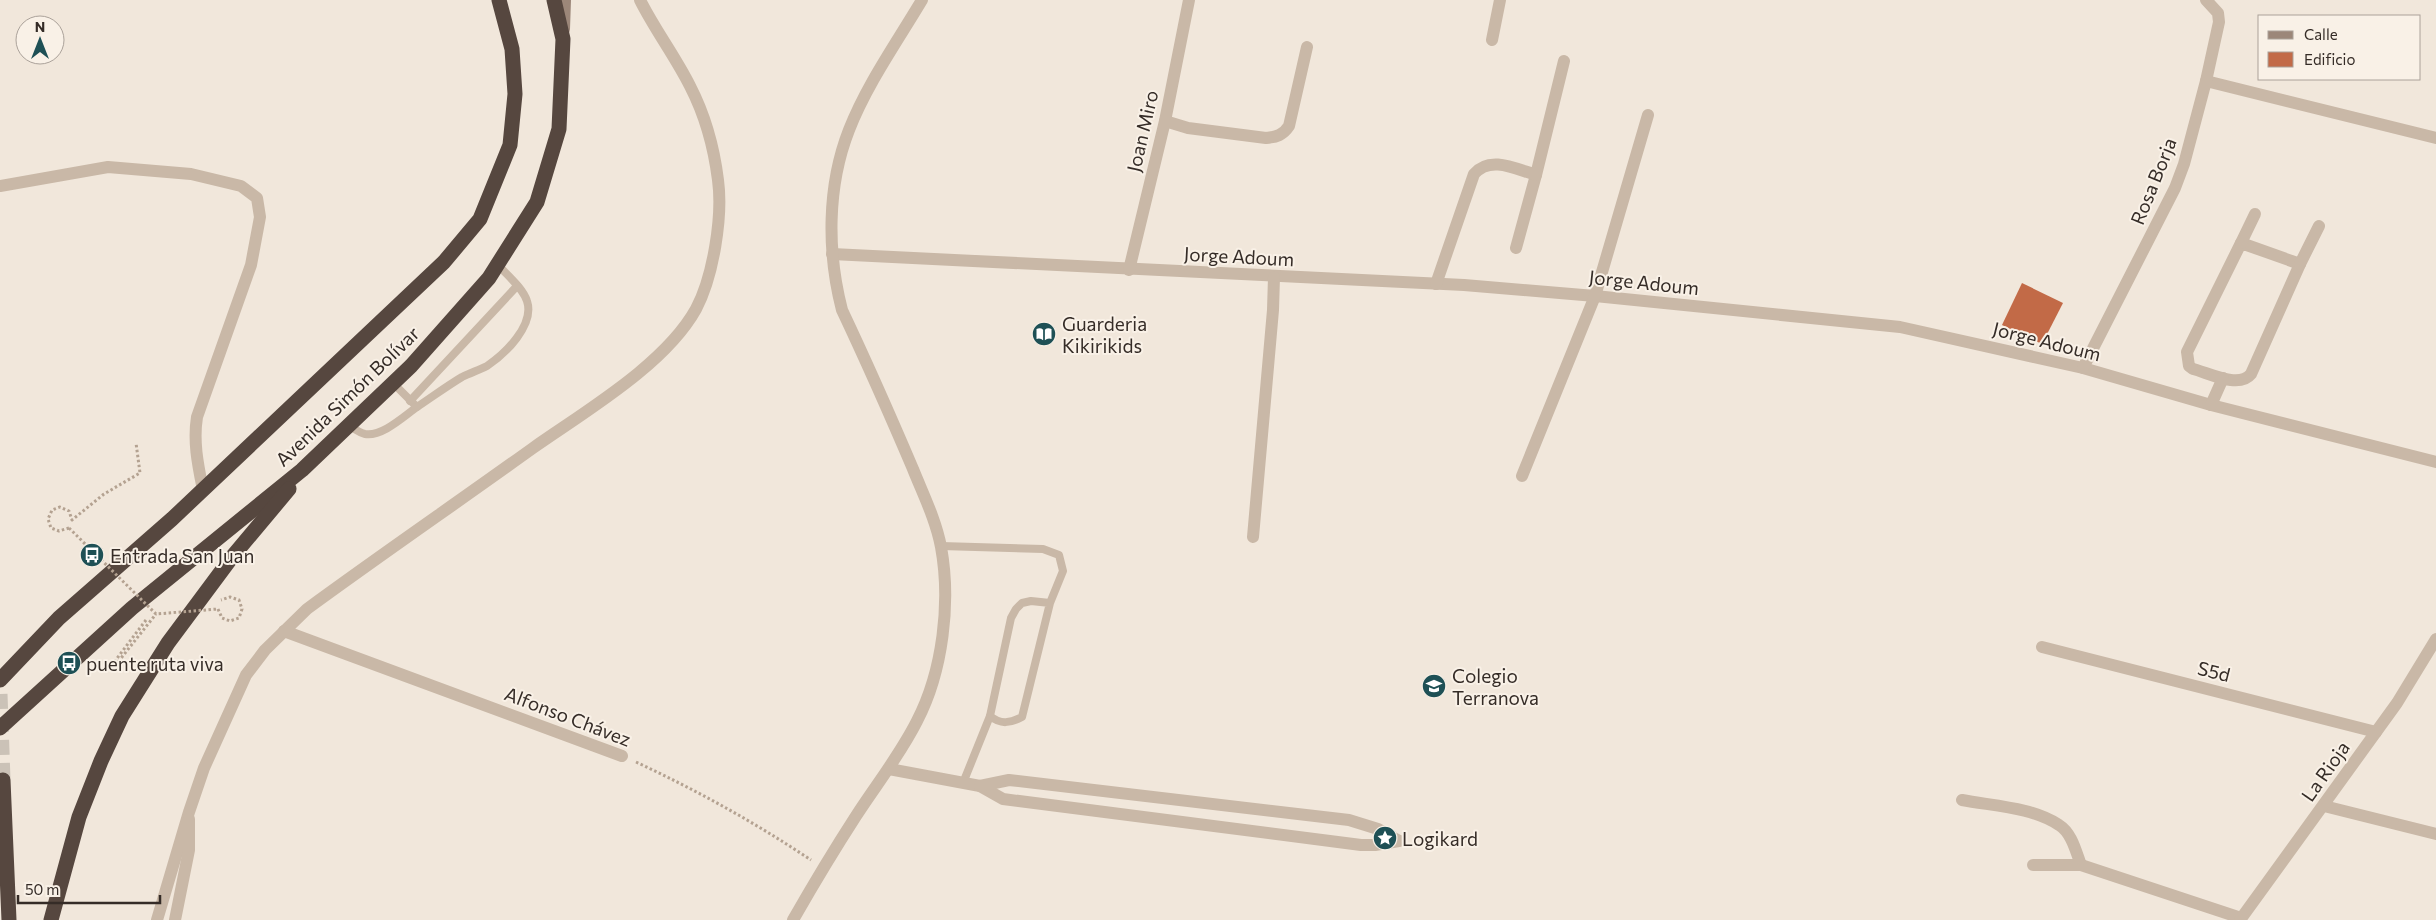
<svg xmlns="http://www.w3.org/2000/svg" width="2436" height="920" font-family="Commissioner,sans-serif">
<rect width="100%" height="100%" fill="#f1e7db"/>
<path fill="#c26a47" d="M2022,283l41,20 -21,41 -40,-19z"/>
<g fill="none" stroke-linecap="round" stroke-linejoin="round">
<path stroke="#cbc2b7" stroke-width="15" stroke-dasharray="15 8" stroke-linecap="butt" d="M0,694l3,86"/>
<g stroke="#b4a291" stroke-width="3" stroke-dasharray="2.5 2.5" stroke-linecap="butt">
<path d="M69,528l-10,3 -8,-3 -3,-9 4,-9 8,-3 9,4 3,9 32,-26 36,-21 -4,-30"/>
<path d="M218,609l4,9 8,3 9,-3 3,-9 -3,-9 -9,-3 -9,3"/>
<path d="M146,620l-31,41 3,1 38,-48"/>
<path d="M636,762c62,29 118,60 175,98"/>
</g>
<g stroke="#c9b8a7" stroke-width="8">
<path d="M393,383l24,24c15,-10 30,-21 45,-30 8,-4 17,-7 25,-11 18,-12 48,-41 40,-65 -4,-13 -20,-26 -29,-36"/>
<path d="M410,401l107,-115"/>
<path d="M348,425c5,3 12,8 17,9 17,3 39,-18 52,-27"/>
<path d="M941,546l102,3 16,6 4,16 -13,32 -28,114c-12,6 -21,8 -32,-1l21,-98 5,-9 6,-6 9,-2 19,2"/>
<path d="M963,783l27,-67"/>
</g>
<g stroke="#c9b8a7" stroke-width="12">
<path d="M1492,40l8,-40"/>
<path d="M2206,81l230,57"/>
<path d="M1165,121l23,7 78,10c11,-1 17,-3 23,-12l18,-79"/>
<path d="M0,186l108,-19 83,7 50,12 16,12 3,19 -9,48 -54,152c-4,25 1,48 6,73"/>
<path d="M2241,243l59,21 -49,110c-12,15 -42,-1 -58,-5l-4,-3 -2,-14z"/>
<path d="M2241,243l14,-29"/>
<path d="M1516,248l20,-73"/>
<path d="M832,254l632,31 131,11 305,31 183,41 128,37 225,57"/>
<path d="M2300,264l19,-38"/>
<path d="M1129,270l36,-149 24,-121"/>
<path d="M1436,284l38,-110c16,-19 42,-5 62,1l28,-114"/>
<path d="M2083,368l92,-180 9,-24 22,-83 13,-59 -1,-9 -12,-13"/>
<path d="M2211,405l12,-27"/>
<path d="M1522,476l73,-180 53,-181"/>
<path d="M1253,537l20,-227 1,-33"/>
<path d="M284,631l338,125"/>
<path d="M2042,647l334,85"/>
<path d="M889,769l91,17 23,13 358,46h14l24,-4"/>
<path d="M980,786l29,-6 340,40 29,9 21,12"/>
<path d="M1962,800c31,6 70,7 97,25 13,8 17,27 22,40"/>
<path d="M2324,806l112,28"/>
<path d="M2033,865h48l160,53"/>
<path d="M157,920l32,-108 15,-44 42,-93 19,-25 42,-41c75,-55 151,-107 226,-161 51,-36 132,-83 163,-139 17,-32 27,-92 22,-129 -4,-32 -13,-65 -28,-94 -15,-30 -35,-56 -50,-86"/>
<path d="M175,920l14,-70v-31"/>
<path d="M793,920c20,-35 41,-70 63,-104 20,-31 44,-61 61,-95 26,-50 34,-119 24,-174 -5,-27 -18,-53 -28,-78 -23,-54 -46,-106 -71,-159 -15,-58 -15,-124 7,-180 18,-46 48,-88 73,-130"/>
<path d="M2240,920l157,-217 39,-64"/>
</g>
<path stroke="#9c8779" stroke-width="12" d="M564,29l1,-29"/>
<g stroke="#56473f" stroke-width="15">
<path d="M0,680l59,-62 113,-99 272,-257 36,-43 30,-74 5,-51 -3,-45 -13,-49"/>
<path d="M0,728l132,-120 170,-138 109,-104 78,-88 48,-76 22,-73 4,-90 -9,-39"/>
<path d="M3,780l6,140"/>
<path d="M51,920l28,-103 22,-56 21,-45 46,-73 64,-86 57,-68"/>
</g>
<path stroke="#b4a291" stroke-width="3" stroke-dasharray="2.5 2.5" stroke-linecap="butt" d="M69,528l87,86 62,-5"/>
</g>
<defs>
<g id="library-disc" transform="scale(1.25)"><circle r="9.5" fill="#1e5055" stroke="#f9f1e7"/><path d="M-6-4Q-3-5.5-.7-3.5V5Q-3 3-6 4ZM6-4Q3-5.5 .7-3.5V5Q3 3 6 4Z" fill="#fff"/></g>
<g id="bus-disc" transform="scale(1.25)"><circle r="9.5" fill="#1e5055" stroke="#f9f1e7"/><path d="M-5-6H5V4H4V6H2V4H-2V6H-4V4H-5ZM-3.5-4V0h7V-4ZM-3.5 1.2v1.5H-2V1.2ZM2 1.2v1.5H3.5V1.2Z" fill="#fff"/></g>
<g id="school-disc" transform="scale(1.25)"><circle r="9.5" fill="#1e5055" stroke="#f9f1e7"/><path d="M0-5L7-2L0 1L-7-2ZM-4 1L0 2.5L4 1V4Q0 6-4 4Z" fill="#fff"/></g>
<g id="sight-disc" transform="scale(1.25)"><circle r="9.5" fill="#1e5055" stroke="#f9f1e7"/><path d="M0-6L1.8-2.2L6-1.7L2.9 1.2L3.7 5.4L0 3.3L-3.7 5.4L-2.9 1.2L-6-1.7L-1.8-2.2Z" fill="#fff"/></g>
</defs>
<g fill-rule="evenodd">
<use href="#library-disc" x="1044" y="334"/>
<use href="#bus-disc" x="92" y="555"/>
<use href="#bus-disc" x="69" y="663"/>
<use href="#school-disc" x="1434" y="686"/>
<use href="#sight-disc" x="1385" y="838"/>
</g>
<g text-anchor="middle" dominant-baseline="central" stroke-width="4" stroke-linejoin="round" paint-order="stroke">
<g font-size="19" fill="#352c27" stroke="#f9f1e7">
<text transform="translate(1142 131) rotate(-77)">Joan Miro</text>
<text transform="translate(2153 181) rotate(-68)">Rosa Borja</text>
<text transform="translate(1239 256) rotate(3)">Jorge Adoum</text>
<text transform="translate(1644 282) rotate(6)">Jorge Adoum</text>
<text transform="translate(2047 341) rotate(14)">Jorge Adoum</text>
<text transform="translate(347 396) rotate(-44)">Avenida Simón Bolívar</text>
<text transform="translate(2214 671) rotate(14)">S5d</text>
<text transform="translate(568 716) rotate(21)">Alfonso Chávez</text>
<text transform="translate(2325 771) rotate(-55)">La Rioja</text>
</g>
<g font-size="19" fill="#352c27" stroke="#f9f1e7" text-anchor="start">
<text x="1062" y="323">Guarderia<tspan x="1062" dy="22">Kikirikids</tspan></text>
<text x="110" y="555">Entrada San Juan</text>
<text x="86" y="663">puente ruta viva</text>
<text x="1452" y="675">Colegio<tspan x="1452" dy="22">Terranova</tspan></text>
<text x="1402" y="838">Logikard</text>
</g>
</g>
<rect x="2258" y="15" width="162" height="65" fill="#f9f1e7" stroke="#aba29a"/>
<rect x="2268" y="31" width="25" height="8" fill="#9c8779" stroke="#aba29a"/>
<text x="2304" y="40" font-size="15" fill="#352c27">Calle</text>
<rect x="2268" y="52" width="25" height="15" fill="#c26a47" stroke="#aba29a"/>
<text x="2304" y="65" font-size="15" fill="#352c27">Edificio</text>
<g transform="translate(40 40)"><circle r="24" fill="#f9f1e7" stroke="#aba29a"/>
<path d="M0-4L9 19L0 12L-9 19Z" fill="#1e5055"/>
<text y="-8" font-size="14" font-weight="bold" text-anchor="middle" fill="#352c27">N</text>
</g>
<path d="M18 895v8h142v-8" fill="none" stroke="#352c27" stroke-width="2.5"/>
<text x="25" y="895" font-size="15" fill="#352c27" stroke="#f9f1e7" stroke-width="4" paint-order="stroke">50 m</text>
</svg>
